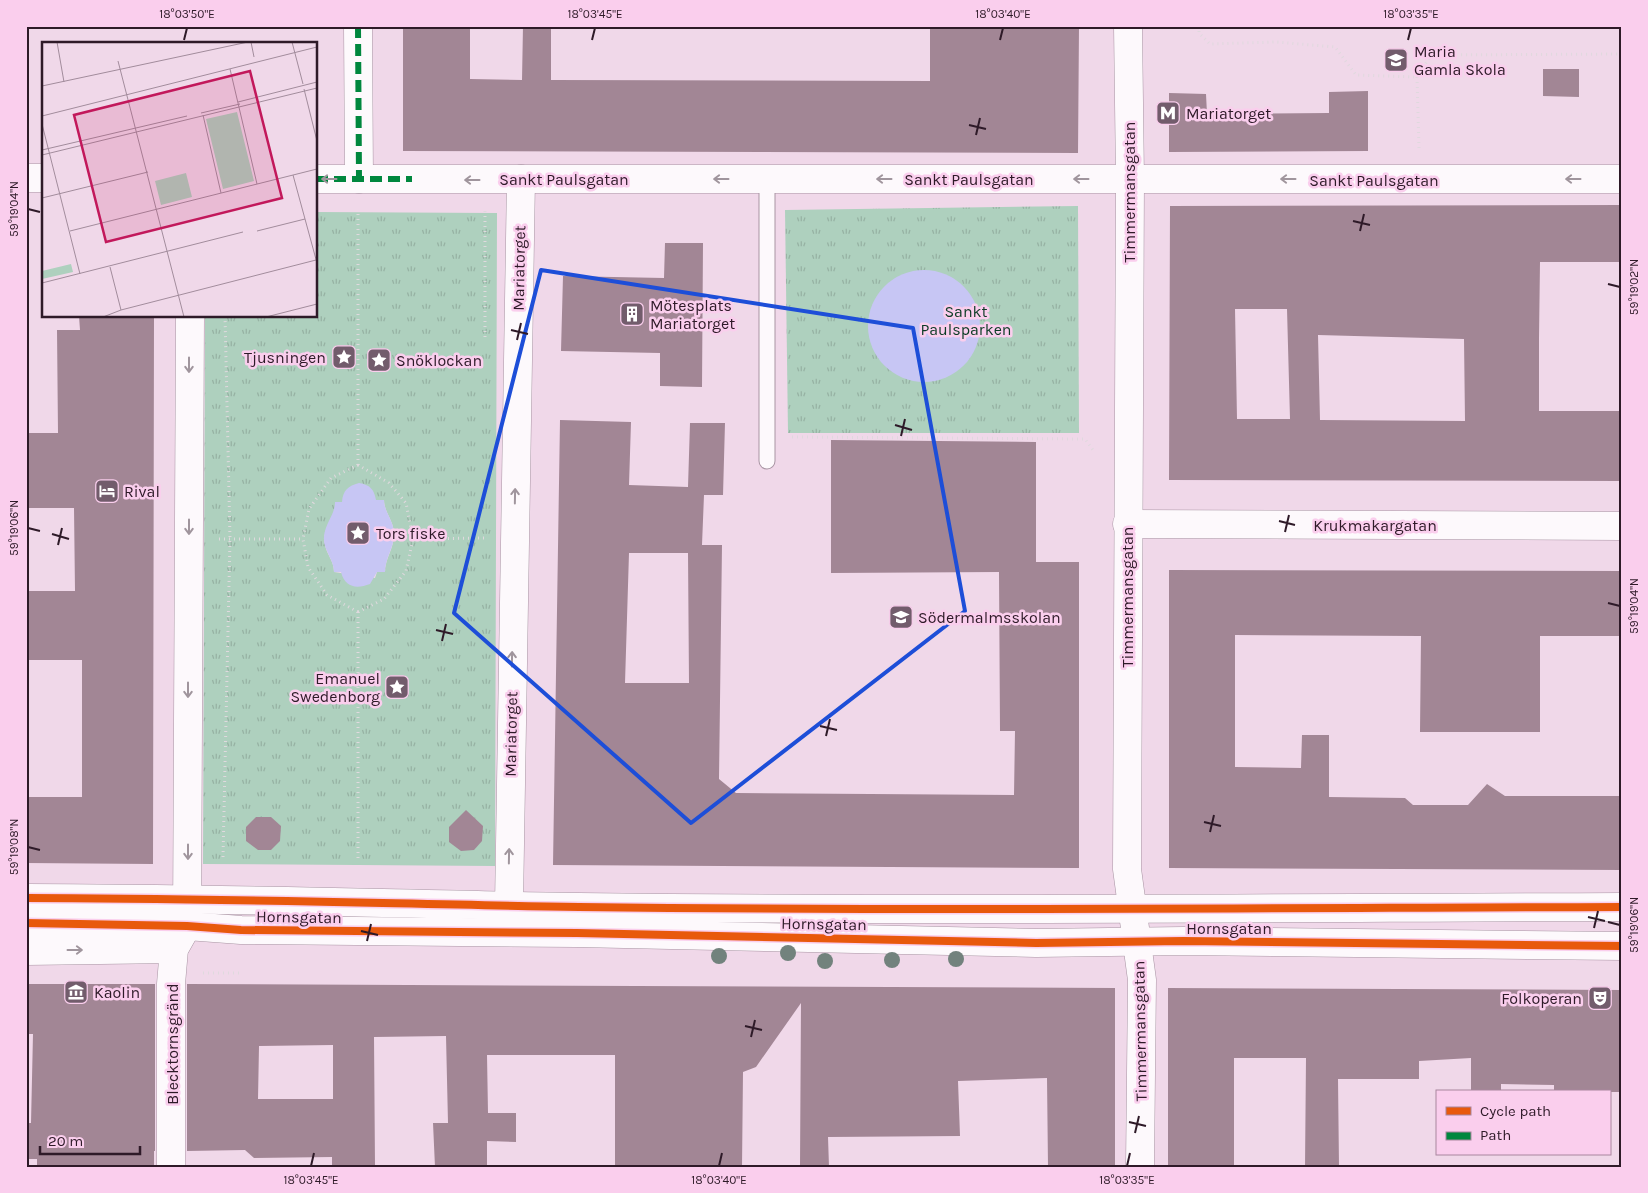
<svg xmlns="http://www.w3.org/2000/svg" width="1648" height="1193" font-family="Karla,sans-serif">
<defs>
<pattern id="park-tufts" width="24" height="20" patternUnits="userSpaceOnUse" patternTransform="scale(1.25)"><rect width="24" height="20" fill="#aed0be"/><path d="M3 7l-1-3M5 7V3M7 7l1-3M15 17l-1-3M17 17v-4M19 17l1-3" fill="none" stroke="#96b2a3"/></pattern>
</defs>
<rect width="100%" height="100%" fill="#f0d8e9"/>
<g fill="url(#park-tufts)" fill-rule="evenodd">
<path d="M1078,206l1,227h-291l-3,-223z"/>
<path d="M316,212l181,1 -2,653 -292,-2 2,-548h111zM384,500c0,12 10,21 10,34 0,15 -9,24 -9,38h-8l-2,6 -41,-6c0,-11 -7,-17 -9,-27 -4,-13 9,-33 17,-43z"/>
</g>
<g fill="#c7c6f4">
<circle cx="924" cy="326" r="56"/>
<path d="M359,483c11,2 15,6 17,17h8c0,12 10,21 10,34 0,14 -9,24 -9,38h-8l-7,12c-13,5 -25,4 -29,-12h-7c0,-13 -11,-22 -10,-35 1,-14 11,-22 11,-35h7c1,-12 6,-16 17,-19z"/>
</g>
<g fill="#a28695" fill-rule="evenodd">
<path d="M403,26h67v53l52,1 1,-54h28v54l379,1v-55h149l-1,127 -675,-2z"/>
<path d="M1543,69h36v28l-36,-1z"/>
<path d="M1368,91v60l-199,1v-59l37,1 1,20 122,-1v-21z"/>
<path d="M1622,205v57h-82l-1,76v73h83v70l-453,-1 1,-274zM1235,309h52l3,110h-53zM1318,335l146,4 1,82 -145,-1z"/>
<path d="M665,243h38l-1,144 -42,-1v-33l-99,-2 2,-75 101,2z"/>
<path d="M79,316h75l-1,548 -127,-1v-66h56v-137h-56v-69h49l-1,-83h-48v-75h32l-1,-103h23z"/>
<path d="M560,420l71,2 -2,63 59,2 2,-64h35l-2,72h-19l-2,50h20l-3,234 17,14 278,2 1,-64h-15l-1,-159 -168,1v-133l205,2v120h43v306l-526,-3zM629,553h59l1,130h-64z"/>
<path d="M1169,570l453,1v65h-82v96h-120l1,-96 -186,-1v132l66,1 1,-33h27v62l76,1 8,7h55l19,-21 18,12h117v74l-453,-2z"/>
<path d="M466,810l17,16 -1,15 -8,9 -13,1 -12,-9v-15z"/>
<path d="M256,817h15l10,9 -1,15 -9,9h-13l-12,-9v-14z"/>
<path d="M26,984h129v167h-1v16h-117v-8h-11v-36h5l2,-89h-7z"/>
<path d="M187,984l928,4v179h-67l-1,-89 -89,3 2,55 -132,1 1,30h-29l1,-164 -45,64 -13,5 -1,95h-127v-112h-128l1,58h28v29l-29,-1v26h-52l-2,-44h15l-2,-87 -72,1 1,130h-43v-10l-78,1 -9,-8 -58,1zM333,1045v54h-75l1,-53z"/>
<path d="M1168,988l454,2v102h-68v-7l-53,-1v8h-30v-34l-52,3v18h-81l1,88h-34l1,-109h-72v109h-66z"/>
</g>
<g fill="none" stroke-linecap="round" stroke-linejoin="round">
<g stroke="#a894a3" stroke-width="17">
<path id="lane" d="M767,461v-282"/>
</g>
<g stroke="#a894a3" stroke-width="29">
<g id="street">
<path d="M358,26l1,153"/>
<path d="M1128,26l2,154 -3,689 15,111 -2,187"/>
<path d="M26,178h18"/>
<path d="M316,179h1306"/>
<path d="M1127,524l495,2"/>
<path d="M509,905l12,-726"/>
<path d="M26,951l148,-2"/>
<path d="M171,1167v-183l3,-35 13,-23 3,-610"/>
</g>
</g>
<g stroke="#a894a3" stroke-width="29">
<g id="secondary">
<path d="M26,898c185,0 369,6 553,9 348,4 695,1 1043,0"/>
<path d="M26,923l161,3 54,4 336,3 459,10 147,-2 439,5"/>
</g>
</g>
<g stroke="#e0d9de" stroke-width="3" stroke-dasharray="1 4" stroke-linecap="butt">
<path d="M1199,26v7l11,11 66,-2 59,5 21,28 61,2 14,-22 191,-1"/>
<path d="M1417,77l2,72"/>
<path d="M485,337v-126"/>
<path d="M792,437l293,2 8,11"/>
<path d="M358,465v-255"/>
<path d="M358,465l31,18 17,20 7,36 -7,32 -22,28 -26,13"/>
<path d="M358,465l-27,13 -22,31 -6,30 5,28 19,28 31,17"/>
<path d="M219,539h84"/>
<path d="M413,539l71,-1"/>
<path d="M358,612v246"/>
<path d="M223,857l7,-318 -5,-223"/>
<path d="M203,973h37"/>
</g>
<use href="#lane" stroke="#fdf9fc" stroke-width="15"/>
<use href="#street" stroke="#fdf9fc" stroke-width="28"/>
<use href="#secondary" stroke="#fdf9fc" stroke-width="28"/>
<g stroke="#00873e" stroke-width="6" stroke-dasharray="12 6" stroke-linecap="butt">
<path d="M358,26l1,153"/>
<path d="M316,179h96"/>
</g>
<g stroke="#faceed" stroke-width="11">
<g id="cycleway">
<path d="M26,898c185,0 369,6 553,9 348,4 695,1 1043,0"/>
<path d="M26,923l161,3 54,4 336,3 459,10 147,-2 439,5"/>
</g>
</g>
<use href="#cycleway" stroke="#e8590c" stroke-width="8"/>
</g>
<g fill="#72827d">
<circle cx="788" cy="953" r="8"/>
<circle cx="719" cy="956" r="8"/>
<circle cx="956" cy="959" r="8"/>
<circle cx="892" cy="960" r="8"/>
<circle cx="825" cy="961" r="8"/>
</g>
<defs><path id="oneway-shaft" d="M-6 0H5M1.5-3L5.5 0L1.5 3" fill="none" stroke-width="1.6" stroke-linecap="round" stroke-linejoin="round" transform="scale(1.25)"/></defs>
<g stroke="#a0959d">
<use href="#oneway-shaft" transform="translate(329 179) rotate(-180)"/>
<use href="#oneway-shaft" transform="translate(721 179) rotate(180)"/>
<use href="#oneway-shaft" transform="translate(884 179) rotate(-180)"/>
<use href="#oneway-shaft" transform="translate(1081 179) rotate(-180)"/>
<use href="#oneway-shaft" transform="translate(1288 179) rotate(-180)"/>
<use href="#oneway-shaft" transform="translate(1573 179) rotate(180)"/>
<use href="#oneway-shaft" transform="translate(472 180) rotate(-180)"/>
<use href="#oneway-shaft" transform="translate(189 365) rotate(90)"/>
<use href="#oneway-shaft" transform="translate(515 496) rotate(-89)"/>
<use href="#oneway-shaft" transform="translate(189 527) rotate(90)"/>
<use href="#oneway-shaft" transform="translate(512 659) rotate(-89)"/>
<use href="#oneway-shaft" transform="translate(188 690) rotate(90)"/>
<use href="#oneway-shaft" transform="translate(188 852) rotate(90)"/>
<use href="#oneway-shaft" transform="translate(509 856) rotate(-89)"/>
<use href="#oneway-shaft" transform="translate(75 950)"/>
</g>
<path fill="none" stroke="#1d4ed8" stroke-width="4" stroke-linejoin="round" d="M541,270l372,58 52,283 -274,212 -237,-210z"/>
<path fill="none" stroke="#2e1a28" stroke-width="2" d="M184,40l3,-12M592,40l3,-12M1000,40l3,-12M1408,40l3,-12M969,125l17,4M976,135l4,-17M28,209l12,3M1353,221l17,4M1360,231l4,-17M1608,284l12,3M511,330l17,4M517,340l4,-17M895,425l17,5M901,436l4,-17M1279,521l16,4M28,528l12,3M1285,532l4,-17M52,534l17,5M58,545l4,-17M1608,603l12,3M436,630l17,4M442,641l4,-17M820,726l17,4M826,736l4,-17M1204,822l17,4M1210,832l4,-17M28,847l12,3M1588,917l17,4M1608,922l12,3M1594,928l4,-17M361,931l17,4M367,941l4,-17M745,1026l17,4M751,1037l4,-17M1129,1122l17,4M1135,1133l4,-17M311,1166l3,-13M719,1166l3,-13M1127,1166l3,-13"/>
<defs>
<g id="school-square" transform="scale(1.25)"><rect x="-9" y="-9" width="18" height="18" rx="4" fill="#725c6c" stroke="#faceed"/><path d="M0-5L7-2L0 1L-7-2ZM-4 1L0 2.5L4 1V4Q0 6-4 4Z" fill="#fff"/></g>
<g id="metro-square" transform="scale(1.25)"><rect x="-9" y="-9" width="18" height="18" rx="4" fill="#725c6c" stroke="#faceed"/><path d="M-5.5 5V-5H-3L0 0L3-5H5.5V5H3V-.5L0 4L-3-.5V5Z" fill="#fff"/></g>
<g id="building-square" transform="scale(1.25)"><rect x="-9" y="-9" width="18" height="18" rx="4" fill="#725c6c" stroke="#faceed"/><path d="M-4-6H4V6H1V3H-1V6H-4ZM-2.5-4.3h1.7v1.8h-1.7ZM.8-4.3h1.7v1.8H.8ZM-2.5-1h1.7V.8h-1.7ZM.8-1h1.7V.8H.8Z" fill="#fff"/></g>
<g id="sight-square" transform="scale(1.25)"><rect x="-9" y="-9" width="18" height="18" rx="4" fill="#725c6c" stroke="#faceed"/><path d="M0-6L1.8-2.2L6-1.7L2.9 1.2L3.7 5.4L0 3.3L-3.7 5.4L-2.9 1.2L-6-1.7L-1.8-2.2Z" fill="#fff"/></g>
<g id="hotel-square" transform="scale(1.25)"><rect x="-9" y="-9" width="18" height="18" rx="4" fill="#725c6c" stroke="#faceed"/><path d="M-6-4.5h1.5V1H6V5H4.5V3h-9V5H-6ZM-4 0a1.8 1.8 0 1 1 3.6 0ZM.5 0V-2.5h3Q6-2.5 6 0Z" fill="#fff"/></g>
<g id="museum-square" transform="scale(1.25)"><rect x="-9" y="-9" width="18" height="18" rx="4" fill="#725c6c" stroke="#faceed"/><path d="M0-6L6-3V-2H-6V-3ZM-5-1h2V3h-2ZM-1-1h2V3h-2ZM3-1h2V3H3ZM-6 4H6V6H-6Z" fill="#fff"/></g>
<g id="theatre-square" transform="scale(1.25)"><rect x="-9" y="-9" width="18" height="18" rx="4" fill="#725c6c" stroke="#faceed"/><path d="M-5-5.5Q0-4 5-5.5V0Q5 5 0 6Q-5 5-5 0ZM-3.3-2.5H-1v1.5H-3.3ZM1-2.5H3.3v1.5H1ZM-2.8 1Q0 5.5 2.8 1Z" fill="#fff"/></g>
</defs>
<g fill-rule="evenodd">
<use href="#school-square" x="1396" y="60"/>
<use href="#metro-square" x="1168" y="113"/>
<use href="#building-square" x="632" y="314"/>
<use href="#sight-square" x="344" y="357"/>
<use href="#sight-square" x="379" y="360"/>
<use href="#hotel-square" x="107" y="491"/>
<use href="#sight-square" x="358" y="533"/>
<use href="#school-square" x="901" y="617"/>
<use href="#sight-square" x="397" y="687"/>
<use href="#museum-square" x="76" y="992"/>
<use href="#theatre-square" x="1600" y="998"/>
</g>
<g text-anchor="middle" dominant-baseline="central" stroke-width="5" stroke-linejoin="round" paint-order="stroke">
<g font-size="16" fill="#2e1a28" stroke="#faceed" text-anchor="start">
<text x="1414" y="51">Maria<tspan x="1414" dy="18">Gamla Skola</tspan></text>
<text x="1186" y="113">Mariatorget</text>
<text x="650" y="305">Mötesplats<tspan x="650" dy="18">Mariatorget</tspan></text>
<text x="326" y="357" text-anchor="end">Tjusningen</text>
<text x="396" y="360">Snöklockan</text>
<text x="124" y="491">Rival</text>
<text x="376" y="533">Tors fiske</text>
<text x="918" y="617">Södermalmsskolan</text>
<text x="380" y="678" text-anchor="end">Emanuel<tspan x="380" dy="18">Swedenborg</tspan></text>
<text x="94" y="992">Kaolin</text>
<text x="1582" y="998" text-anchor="end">Folkoperan</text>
</g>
<g font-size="16" fill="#2e1a28" stroke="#faceed">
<text x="564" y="179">Sankt Paulsgatan</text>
<text x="969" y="179">Sankt Paulsgatan</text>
<text x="1374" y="180">Sankt Paulsgatan</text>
<text transform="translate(1129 192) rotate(-90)">Timmermansgatan</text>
<text transform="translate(519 268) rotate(-89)">Mariatorget</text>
<text x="1375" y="525">Krukmakargatan</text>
<text transform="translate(1127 597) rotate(-90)">Timmermansgatan</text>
<text transform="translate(511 734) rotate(-89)">Mariatorget</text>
<text transform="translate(299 917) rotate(1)">Hornsgatan</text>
<text transform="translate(824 924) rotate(1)">Hornsgatan</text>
<text x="1229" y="928">Hornsgatan</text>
<text transform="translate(1140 1031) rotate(-91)">Timmermansgatan</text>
<text transform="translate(172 1044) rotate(-90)">Blecktornsgränd</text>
</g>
<g font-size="16" fill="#0b3b24" stroke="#faceed">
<text x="966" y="311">Sankt<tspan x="966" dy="18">Paulsparken</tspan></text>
</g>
</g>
<g transform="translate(42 42)">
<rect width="275" height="275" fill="#f0d8e9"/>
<path d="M195,70l17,69 -31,8 -17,-70zM144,131l6,24 -31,8 -6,-24zM29,222l2,8 -31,7v-8z" fill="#aed0be"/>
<path fill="none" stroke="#a28c9c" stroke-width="1" d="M15,0l7,40M209,0l3,15M250,0l11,42M76,19l66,256M188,27l27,115M0,44l206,-44M262,47l13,52M196,60l79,-20M159,71l39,-9M161,73l18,78M0,74l275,-69M0,82l38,150M0,108l145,-34M0,113l275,-67M251,133l24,88M0,156l106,-26M28,189l247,-62M215,189l48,-12M68,225l11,43M0,241l201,-51M61,275l18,-7 195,-50M224,275l51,-13"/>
<path fill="#c2185b" fill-opacity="0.15" stroke="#c2185b" stroke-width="2.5" d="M208,29l32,127 -176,44 -32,-127z"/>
<rect width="275" height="275" fill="none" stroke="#2e1a28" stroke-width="2.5"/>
</g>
<rect width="1648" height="1193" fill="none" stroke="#faceed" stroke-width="55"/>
<rect x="1436" y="1090" width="175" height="65" fill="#faceed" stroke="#a8869e"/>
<rect x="1446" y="1107" width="25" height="8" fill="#e8590c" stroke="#a8869e"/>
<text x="1480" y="1116" font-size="15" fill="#2e1a28">Cycle path</text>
<rect x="1446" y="1132" width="25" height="8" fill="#00873e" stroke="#a8869e"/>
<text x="1480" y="1140" font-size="15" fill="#2e1a28">Path</text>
<path d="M40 1146v8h100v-8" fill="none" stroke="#2e1a28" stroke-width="2.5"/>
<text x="48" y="1146" font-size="15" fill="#2e1a28" stroke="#faceed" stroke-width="4" paint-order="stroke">20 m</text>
<rect x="28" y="28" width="1592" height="1138" fill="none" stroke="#2e1a28" stroke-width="2"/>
<g font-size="12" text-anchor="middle" fill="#2e1a28">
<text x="187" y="18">18°03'50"E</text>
<text x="595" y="18">18°03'45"E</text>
<text x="1003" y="18">18°03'40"E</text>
<text x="1411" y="18">18°03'35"E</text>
<text transform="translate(14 209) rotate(-90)" y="4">59°19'04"N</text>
<text transform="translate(1634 287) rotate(-90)" y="4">59°19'02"N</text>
<text transform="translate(14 528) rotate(-90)" y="4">59°19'06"N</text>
<text transform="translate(1634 606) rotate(-90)" y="4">59°19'04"N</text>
<text transform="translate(14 847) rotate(-90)" y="4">59°19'08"N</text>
<text transform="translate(1634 925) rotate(-90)" y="4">59°19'06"N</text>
<text x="311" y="1184">18°03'45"E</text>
<text x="719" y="1184">18°03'40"E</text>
<text x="1127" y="1184">18°03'35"E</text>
</g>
</svg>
